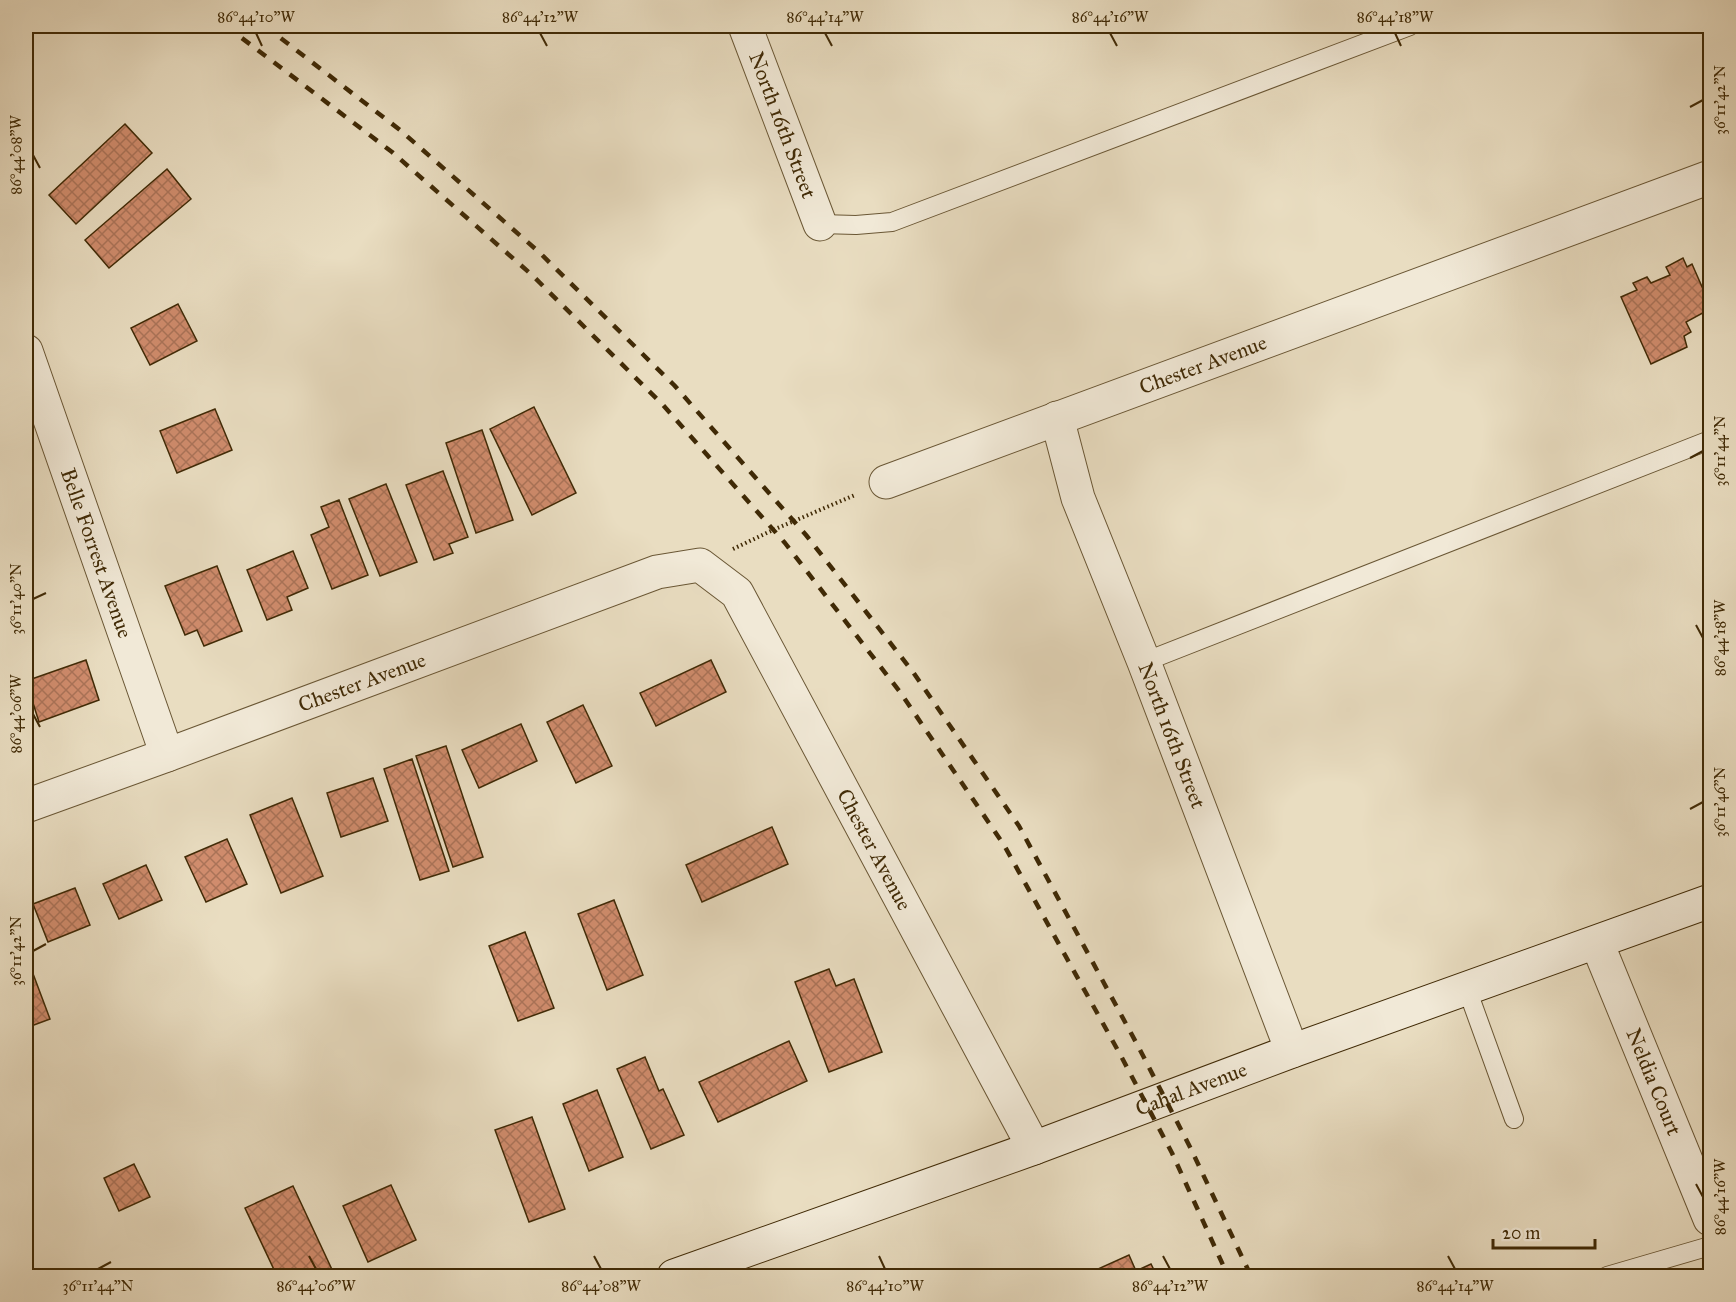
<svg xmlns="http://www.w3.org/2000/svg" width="1736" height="1302" font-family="'IM FELL Great Primer',serif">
<defs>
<pattern id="building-cross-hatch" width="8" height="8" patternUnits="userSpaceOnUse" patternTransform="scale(1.5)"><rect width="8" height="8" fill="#d08c6d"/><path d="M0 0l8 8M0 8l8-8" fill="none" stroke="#aa7358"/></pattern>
</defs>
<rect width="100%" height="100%" fill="#e9ddc1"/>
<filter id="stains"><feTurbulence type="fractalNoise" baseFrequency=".00333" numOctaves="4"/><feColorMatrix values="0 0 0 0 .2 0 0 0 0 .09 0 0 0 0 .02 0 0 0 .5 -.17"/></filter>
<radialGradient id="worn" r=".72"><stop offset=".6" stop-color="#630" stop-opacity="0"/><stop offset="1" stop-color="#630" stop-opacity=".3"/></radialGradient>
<g fill="url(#building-cross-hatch)" stroke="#402a06" stroke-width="1.5">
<path d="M125,124l27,29 -76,71 -27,-29z"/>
<path d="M167,169l24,30 -82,69 -24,-28z"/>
<path d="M1683,258l4,9 5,-3 18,41v4l-24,13 5,10 -7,4 3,11 -36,17 -30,-67 16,-7 -4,-7 14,-6 4,6 19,-8 -4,-8z"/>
<path d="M178,304l19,37 -47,24 -19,-37z"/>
<path d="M534,407l42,86 -44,22 -42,-86z"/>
<path d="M215,409l17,41 -55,23 -17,-42z"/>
<path d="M482,430l31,90 -37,13 -30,-90z"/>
<path d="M443,471l25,66 -19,7 4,9 -19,7 -28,-75z"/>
<path d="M386,484l31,78 -37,14 -31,-77z"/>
<path d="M339,500l29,75 -36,14 -21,-54 18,-8 -8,-20z"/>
<path d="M293,551l15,37 -21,9 5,13 -25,10 -20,-50z"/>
<path d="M217,566l25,65 -38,15 -7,-16 -12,5 -20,-49z"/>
<path d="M86,660l13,40 -60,22 -13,-41z"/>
<path d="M711,660l15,32 -70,34 -16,-33z"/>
<path d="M583,705l29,61 -36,17 -29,-61z"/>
<path d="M521,724l16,37 -58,27 -17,-38z"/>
<path d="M446,746l37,111 -30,10 -37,-111z"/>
<path d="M412,759l37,112 -29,9 -36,-111z"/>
<path d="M373,778l15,43 -47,16 -14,-44z"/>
<path d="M292,798l31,78 -42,17 -31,-78z"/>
<path d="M772,827l16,37 -86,38 -16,-37z"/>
<path d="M227,839l20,45 -41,18 -21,-45z"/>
<path d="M146,865l16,35 -43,19 -16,-35z"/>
<path d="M75,888l15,37 -42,17 -15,-38z"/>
<path d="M614,900l29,75 -36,15 -29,-76z"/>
<path d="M525,932l29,76 -36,13 -29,-75z"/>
<path d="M26,955l24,64 -24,9z"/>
<path d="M829,969l7,17 18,-7 28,73 -53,20 -34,-90z"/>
<path d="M789,1041l18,40 -89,41 -19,-40z"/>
<path d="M645,1057l14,34 4,-2 21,46 -33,14 -34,-80z"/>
<path d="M597,1090l26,67 -34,14 -26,-67z"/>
<path d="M532,1117l33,92 -36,13 -34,-92z"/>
<path d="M134,1164l16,33 -31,14 -15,-33z"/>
<path d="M391,1185l25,55 -48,22 -25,-56z"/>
<path d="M293,1186l42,90h-58l-32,-68z"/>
<path d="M1129,1255l7,16 15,-7 6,12h-69l-1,-2z"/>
</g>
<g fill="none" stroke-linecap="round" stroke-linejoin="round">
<g stroke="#6a5735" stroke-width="20">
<g id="lane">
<path d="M820,224l36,1 36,-3 518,-196"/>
<path d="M1144,662l566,-222"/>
<path d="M1467,989l47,130"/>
<path d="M1607,1276l103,-30"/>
</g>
</g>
<g stroke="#6a5735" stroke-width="35">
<g id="street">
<path id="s1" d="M745,26l75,198"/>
<path id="s2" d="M26,351l141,404"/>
<path id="s3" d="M1057,418l21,80 66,164 148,389"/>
<path id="s4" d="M886,482l824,-305"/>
<path id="s5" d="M26,806l141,-51 490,-183 43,-7 37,28 297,555"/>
<path id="s6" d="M1597,943l113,276"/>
</g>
</g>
<g stroke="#402a06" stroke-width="35">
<g id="secondary">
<path id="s7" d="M674,1276l360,-128 258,-97 418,-150"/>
</g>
</g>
<path stroke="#402a06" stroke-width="4" stroke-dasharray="1.5 3" stroke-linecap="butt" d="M733,549l40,-19 82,-35"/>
<use href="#lane" stroke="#f1e9d7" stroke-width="18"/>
<use href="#street" stroke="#f1e9d7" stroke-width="33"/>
<use href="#secondary" stroke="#f1e9d7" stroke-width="33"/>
<g stroke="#402a06" stroke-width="4.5" stroke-dasharray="10 10" stroke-linecap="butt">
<path d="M226,26l166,126 140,123 131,130 122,138 115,149 104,153 117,211 51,97 56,123"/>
<path d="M265,26l135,104 140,123 134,132 132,150 107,137 106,154 119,220 53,103 60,127"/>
</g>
</g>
<path fill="none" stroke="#402a06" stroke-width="2" d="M256,33l6,13M540,33l7,13M825,33l7,13M1110,33l7,13M1395,33l6,13M1690,107l13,-7M33,155l7,13M1690,458l13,-7M33,599l13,-6M1696,625l7,13M33,714l7,13M1690,809l13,-7M33,951l13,-7M1696,1184l7,13M309,1256l7,13M594,1256l7,13M879,1256l6,13M1163,1256l7,13M1448,1256l7,13M98,1269l13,-7"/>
<g text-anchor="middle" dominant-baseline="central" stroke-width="4.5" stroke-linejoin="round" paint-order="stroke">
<g font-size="21" fill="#402a06" stroke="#f1e9d7">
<text stroke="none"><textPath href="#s1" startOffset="106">North 16th Street</textPath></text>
<text stroke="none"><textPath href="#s4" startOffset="338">Chester Avenue</textPath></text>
<text stroke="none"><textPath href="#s2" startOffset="214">Belle Forrest Avenue</textPath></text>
<text stroke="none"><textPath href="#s5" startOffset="358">Chester Avenue</textPath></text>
<text stroke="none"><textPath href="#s3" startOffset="338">North 16th Street</textPath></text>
<text stroke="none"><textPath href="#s5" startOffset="1054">Chester Avenue</textPath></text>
<text stroke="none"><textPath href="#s6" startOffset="150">Neldia Court</textPath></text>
<text stroke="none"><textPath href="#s7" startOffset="550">Cahal Avenue</textPath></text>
</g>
</g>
<rect width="1736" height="1302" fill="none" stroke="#e9ddc1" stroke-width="66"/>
<path d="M1493 1239v9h102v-9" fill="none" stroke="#402a06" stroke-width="3"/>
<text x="1502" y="1239" font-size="18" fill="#402a06" stroke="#f1e9d7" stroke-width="4.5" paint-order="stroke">20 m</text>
<rect x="33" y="33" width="1670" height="1236" fill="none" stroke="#402a06" stroke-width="2"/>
<g font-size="15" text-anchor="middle" fill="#402a06">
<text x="256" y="22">86°44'10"W</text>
<text x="540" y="22">86°44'12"W</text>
<text x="825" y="22">86°44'14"W</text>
<text x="1110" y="22">86°44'16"W</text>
<text x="1395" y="22">86°44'18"W</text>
<text transform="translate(1720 100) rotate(-90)" y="5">36°11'42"N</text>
<text transform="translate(16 155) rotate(-90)" y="5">86°44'08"W</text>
<text transform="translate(1720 451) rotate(-90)" y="5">36°11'44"N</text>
<text transform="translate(16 599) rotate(-90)" y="5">36°11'40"N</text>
<text transform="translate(1720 638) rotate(-90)" y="5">86°44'18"W</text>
<text transform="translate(16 714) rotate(-90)" y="5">86°44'06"W</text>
<text transform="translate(1720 802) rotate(-90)" y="5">36°11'46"N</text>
<text transform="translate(16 951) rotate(-90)" y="5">36°11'42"N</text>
<text transform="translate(1720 1197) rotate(-90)" y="5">86°44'16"W</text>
<text x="98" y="1291">36°11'44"N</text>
<text x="316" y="1291">86°44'06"W</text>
<text x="601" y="1291">86°44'08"W</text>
<text x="885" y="1291">86°44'10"W</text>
<text x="1170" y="1291">86°44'12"W</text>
<text x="1455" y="1291">86°44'14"W</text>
</g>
<rect width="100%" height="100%" filter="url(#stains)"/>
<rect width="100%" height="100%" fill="url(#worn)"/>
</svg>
